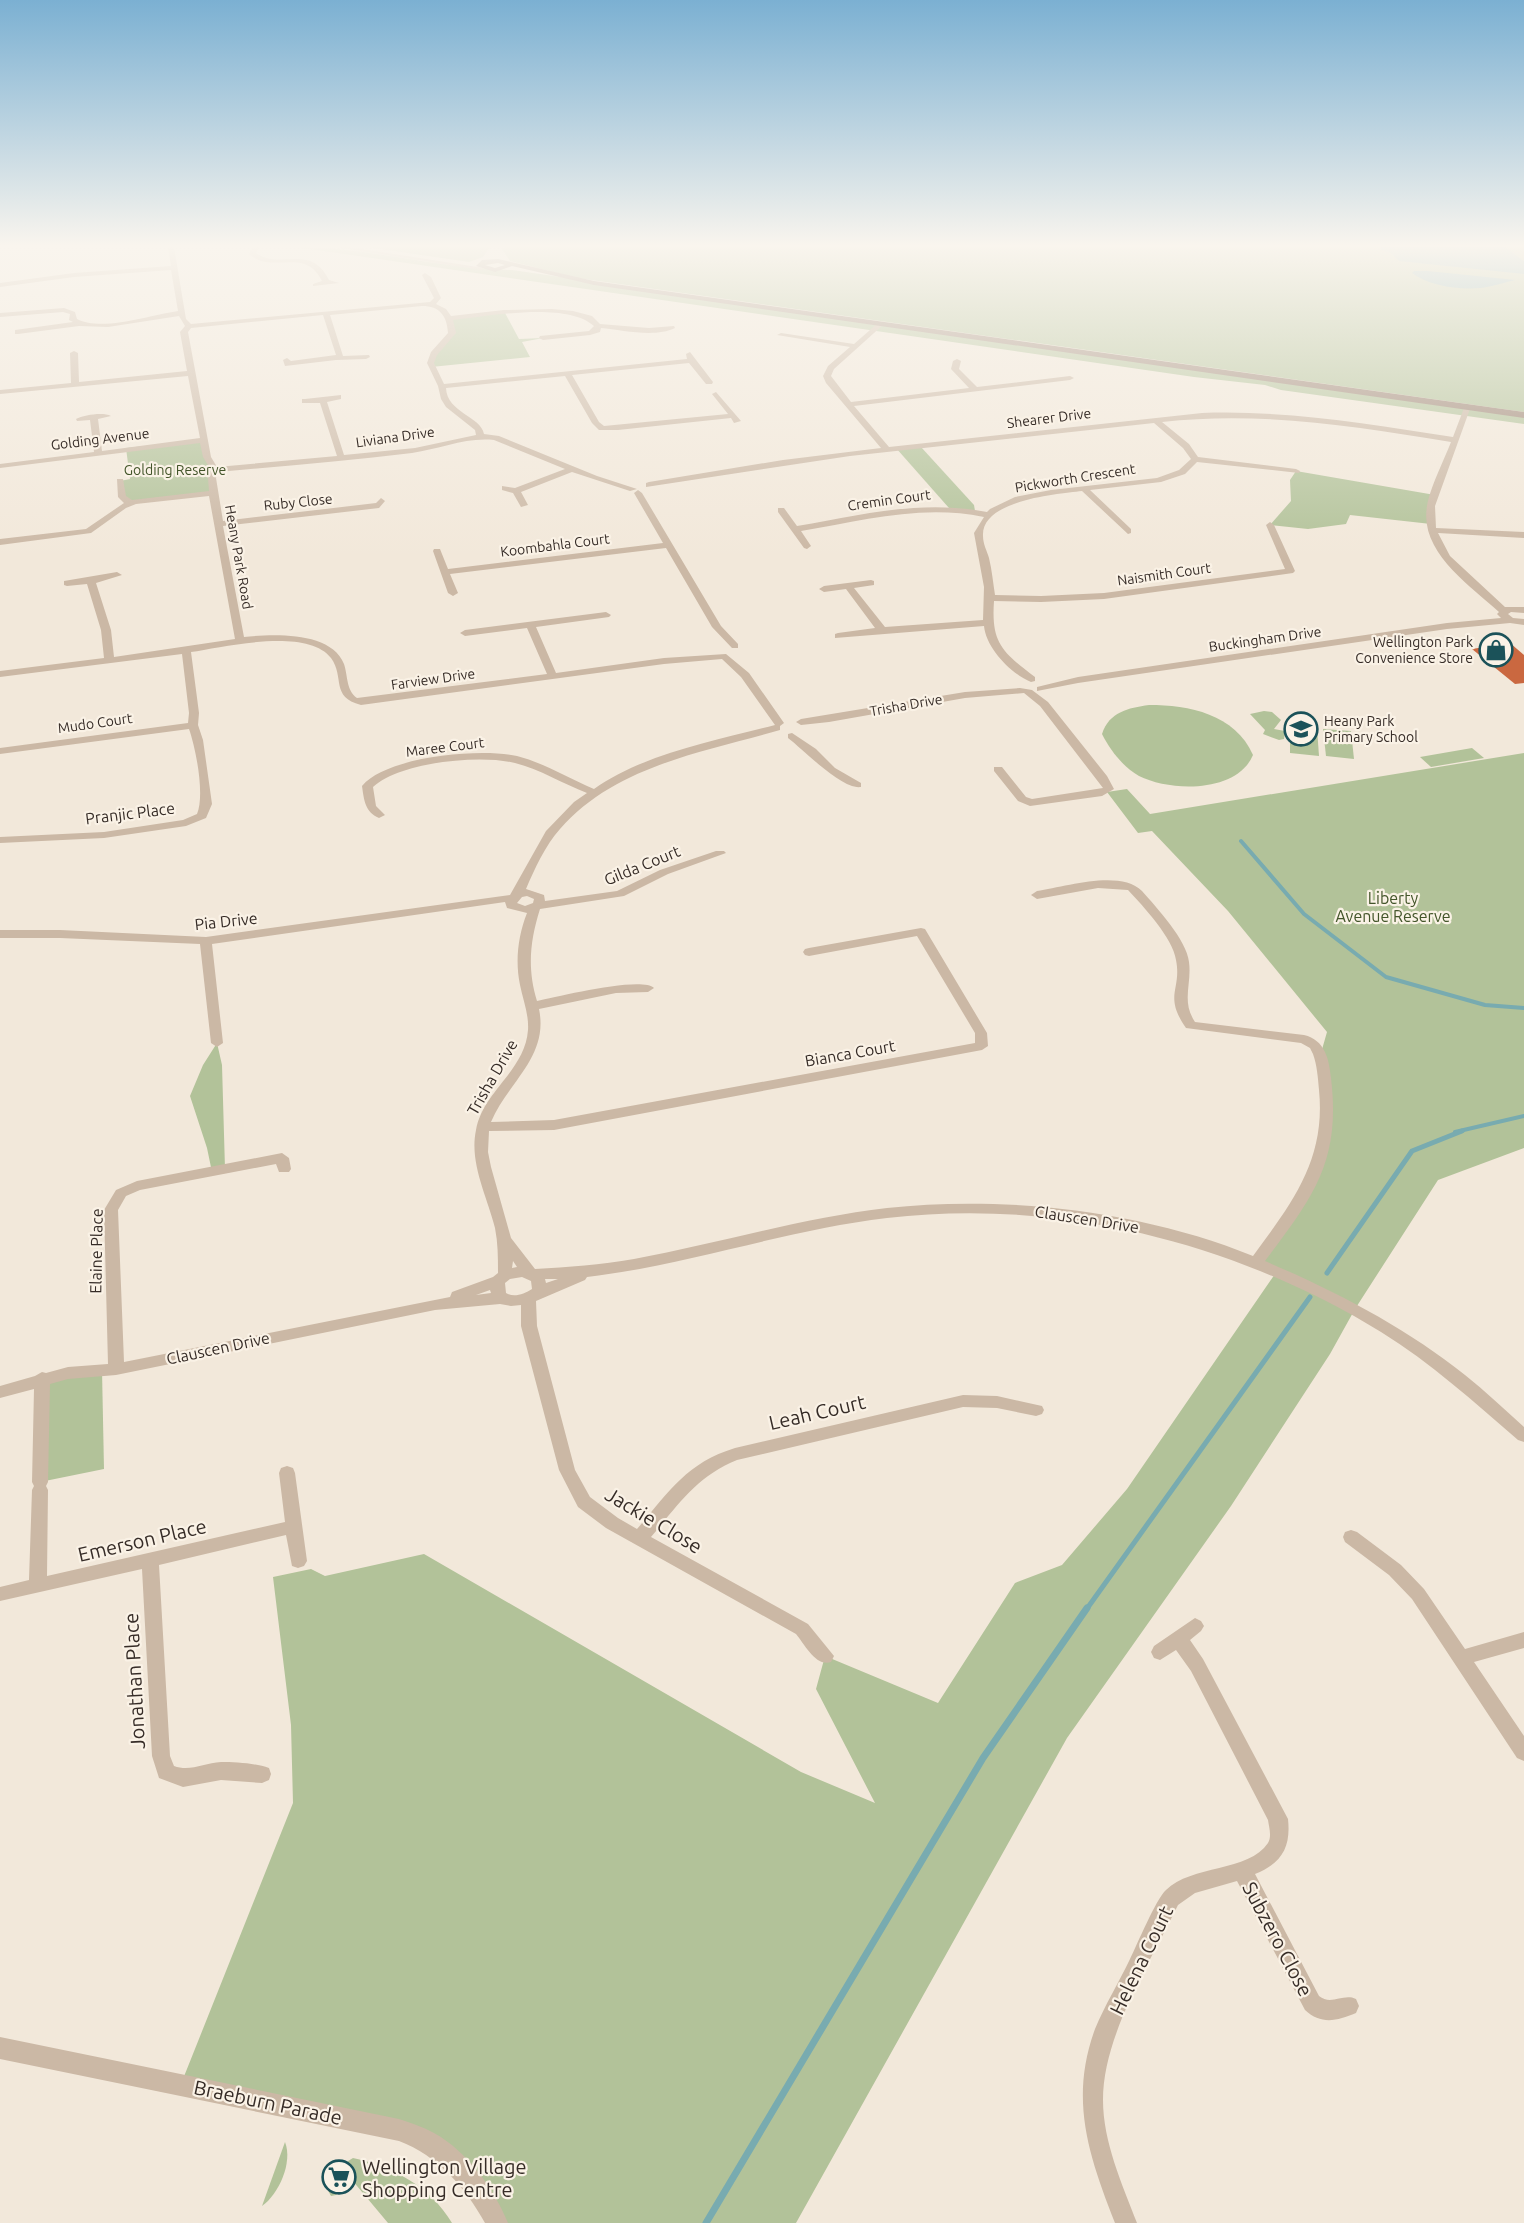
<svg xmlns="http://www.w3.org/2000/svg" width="1524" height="2223" font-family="Ubuntu,sans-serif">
<rect width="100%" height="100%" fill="#f2e8da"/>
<g fill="#b2c299">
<path d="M296,247c73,0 143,22 216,23l1012,145v9l-243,-34 -16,-5 -71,-8z"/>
<path d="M367,247h123l-7,10 -14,5z"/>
<path d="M504,247h1020v165l-947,-134 -67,-17 -8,-12z"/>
<path d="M505,313l14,26 24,-1 -21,4 8,15 -99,10 -1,-8 20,-23 -2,-18z"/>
<path d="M204,440l9,28v25l-72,8 -17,-1 -4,-19 10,-2 -4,-31z"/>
<path d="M921,447l53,58 1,6 -26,-3 -53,-60z"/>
<path d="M1296,471l139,24 -4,29 -81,-9 -4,9 -38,5 -38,-4 21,-24 -1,-21z"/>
<path d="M1149,705c40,0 86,9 104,50 -16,38 -82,37 -114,21 -16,-9 -29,-26 -37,-42 7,-22 26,-26 47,-29z"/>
<path d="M1264,711l8,1 9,8 -7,9 11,2 -1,8 -5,1 -16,-6 2,-4 -15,-16z"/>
<path d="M1290,726l27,2 2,28 -29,-3z"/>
<path d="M1323,729l28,2 3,28 -28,-3z"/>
<path d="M1472,748l12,10 -53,9 -11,-10z"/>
<path d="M1524,753v395l-86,32 -83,129 -25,45 -99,152 -164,232 -271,485h-299l-69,-81 -247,-58 112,-281 -2,-78 -18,-148 38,-8 14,7 99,-22 377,218 74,31 -59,-114 9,-33 113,47 77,-120 47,-18 65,-76 150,-218 -20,-10 65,-110 -1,-98 6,-21 -99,-121 -76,-80 -14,2 -31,-41 20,-3 23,25z"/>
<path d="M217,1043l5,22 3,104 -13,3 -5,-24 -17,-52 13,-31z"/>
<path d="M102,1370l2,99 -64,13 2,-104z"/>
<path d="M285,2142c8,20 -6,52 -23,64z"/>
<path d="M353,2158c40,9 77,28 99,65h-64l-36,-43 -16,15 -5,1 -6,-11 15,-19z"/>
</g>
<g fill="#78abb0">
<path d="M1381,247h124l19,14v13l-125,-13 -8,-8 -10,-3z"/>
<path d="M1414,271h14l87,9c-10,2 -23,7 -35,8 -21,2 -51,-2 -68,-15z"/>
</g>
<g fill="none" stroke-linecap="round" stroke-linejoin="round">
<g stroke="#78abb0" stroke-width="4">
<path d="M1241,841l63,73 82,63 99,28 39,3"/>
<path d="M1455,1132l69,-16"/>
</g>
<g stroke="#78abb0" stroke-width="5">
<path d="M1327,1273l85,-122 50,-20"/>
<path d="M1086,1610l224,-313"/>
</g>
<path stroke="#78abb0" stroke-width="7" d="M706,2223l277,-465 104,-150"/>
</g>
<path fill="#ca6840" d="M1510,643l14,12v28l-9,1 -43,-35z"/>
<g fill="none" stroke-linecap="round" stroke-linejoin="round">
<g fill="#cbb8a5" fill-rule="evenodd">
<path d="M168,247h6l12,72 5,5 239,-22 4,-4 -12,-23 3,-2 6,4 10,21 -5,6 10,5 5,7 53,-6 48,-1 21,2 19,5 8,8 49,4 25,-2 1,2c-20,10 -53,2 -74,0l-1,4 -10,3 -47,5 -4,-2 1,-2 49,-5 5,-5c-27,-25 -105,-10 -141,-6l3,13 -19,22 -3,8 10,21 243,-25 -1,-5 4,-2 23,30 -1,2h-6l-17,-21 -117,12 27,47 5,4 124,-12 -16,-20 4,-2 25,29 -7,2 -3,-5 -113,12h-19l-7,-7 -27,-47 -119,12c1,25 35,28 38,46l15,2 98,40 40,13 -7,2 -58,-19 -51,20 7,13 -7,2 -8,-14 -11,-3v-4l13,2 50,-19 -71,-29c-28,-3 -54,9 -82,13 -64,8 -129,13 -194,19l-2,6 7,43 153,-18 5,-5 4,3 -6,7 -156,18 21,111c29,-3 87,-6 100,27 4,12 2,26 13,34l190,-24 -20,-46 -62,8 -5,-3 5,-3 141,-18 5,3 -2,2 -73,10 20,46 108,-15 62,-4 23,19 35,50 -4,3v4c-77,22 -165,36 -220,99 -15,17 -25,39 -34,60l18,6 1,6 72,-10 43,-21 56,-19h8l2,2 -58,21 -44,22 -84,13c-10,32 -13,59 -3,92 20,-4 104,-25 117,-13l-6,4 -32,1 -77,16c10,48 -31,73 -48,113l63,-2 421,-77v-10l-58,-97 -108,20 -4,-1 -2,-3 2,-3 4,-1 112,-20 4,1 62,104 1,13 -6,4 -428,80 -65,1 -1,21 3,15 20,71 24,31c33,-2 66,-4 99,-10 85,-16 168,-41 253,-51 118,-13 256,3 366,48 39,-53 73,-96 66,-166 -1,-12 -2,-25 -6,-36l-3,-6 -9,-5 -115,-15c-23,-33 -4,-38 -10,-68 -3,-22 -33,-54 -48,-70l-30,-2 -61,11 -6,-4 6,-4c28,-4 83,-22 105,0 14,16 45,49 47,71 3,22 -8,39 6,60l109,13c21,5 25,24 27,43 10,84 -18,119 -66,183 70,30 140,66 200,114 20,16 39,34 59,52v15l-6,-2c-44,-38 -87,-77 -137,-108 -147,-90 -322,-134 -494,-114 -101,12 -199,47 -300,59l-2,3 -49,21 1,25 38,144 15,27 28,21 19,11c32,-37 49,-66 98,-81l228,-53 34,1 45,10 2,4 -2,4 -6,2 -39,-8 -34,-1 -226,53c-40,16 -59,45 -86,77l157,87 26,32 -3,6c-15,5 -26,-17 -35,-28l-190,-106 -28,-21 -19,-37 -38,-144v-21l-10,1 -11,-2 -65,6 -319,65 -48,4 -18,5 -2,98 -2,4 2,4 -1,86 238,-54 -6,-49 2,-5 6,-2 6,2 2,5 12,88 -3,5 -6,2 -6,-2 -6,-31 -127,30 11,191 4,10c16,6 30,-3 47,-4 14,0 34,1 48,6l2,6 -2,6 -7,3 -41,-3 -38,7 -24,-9 -7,-22 -10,-187 -142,32v-14l29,-7 3,-90 2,-4 -2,-4 2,-93 -34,9v-12l35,-10 7,-4 4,1 22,-6 40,-3 -4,-154 12,-20 21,-9 145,-28 7,5 2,11 -2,3h-10l-3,-8 -136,26 -14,6 -8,14 6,152 326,-65 2,-5 41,-15 5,-4c0,-15 0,-30 -3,-45 -8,-32 -26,-65 -19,-98 7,-39 49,-59 52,-100 1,-16 -5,-30 -8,-45 -5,-24 -2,-49 7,-72l-20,-5 -2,-6 -293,42 11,99 -6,4 -6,-4 -11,-99 -140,-6h-60v-8h60l146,7 304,-42 36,-64 28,-29 13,-9c-24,-9 -47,-24 -72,-30 -35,-9 -115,-1 -142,24l3,19 9,9 -6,3c-14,-6 -15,-18 -17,-32 25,-30 118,-38 155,-30 27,7 51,22 77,33 49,-35 123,-49 181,-64l-34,-48 -19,-18 -58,5 -303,41c-31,-8 -16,-28 -30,-47 -24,-31 -107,-11 -140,-6l8,61 -1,12 5,15 9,64 -6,14 -20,8 -82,12 -104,5v-6l104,-5 79,-12 14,-6c8,-19 -1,-65 -8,-85l-189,25v-6l188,-25 1,-10 -7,-59 -182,23v-6l104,-13 -3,-28 -14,-46 -20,2 -3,-1v-4l53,-9 5,3 -26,8 15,47 3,27 121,-18 -26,-143 -73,8 -10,4 -35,25 -91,12v-6l86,-10 38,-26 -6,-6 -1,-18h6l3,17 6,4 77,-9 -1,-13 3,-8 -8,-13 -3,-14 -200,25v-4l94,-12 -4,-32 -13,1 -1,-2c8,-4 27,-7 35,-3l-13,3 4,32 98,-13 -12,-62 -188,18v-4l71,-7 -1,-30 4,-2 4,2 1,29 108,-11 -7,-39 5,-6 -6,-10 -71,11 -29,-1 -61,8h-3v-4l58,-8 -4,-2 1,-6 -7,-2 -63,5v-4l64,-5 11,4 2,7c25,13 73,-4 101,-8l-7,-41 -97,7 -74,10v-4l74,-10 97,-7zM422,306c18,0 25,10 26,27l-17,19 -4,11 11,23 3,13 5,8 29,23 1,5 -61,13 -71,7 -17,-53 14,-3v-4l-36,4h-3v4h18l17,53 -120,11 -6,-10 -23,-125 3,-4 132,-13 13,40 -45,6 -4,-3 -4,2 2,6 51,-6 30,-1 4,-2 -1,-2 -26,1 -13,-41zM527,896l7,3 -1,4 -8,3 -8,-3 5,-6zM513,1261l4,6 -5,1zM522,1277l9,4 1,8c-8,5 -18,9 -26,4l-1,-10 5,-4zM545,1279h13l-12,4zM490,1290l1,3 -15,2z"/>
<path d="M253,247h6l-3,6c25,18 54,-11 73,27l10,3 -26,3v-2l9,-3c-17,-35 -49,-6 -73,-27z"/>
<path d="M335,247h14l135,21 -3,2z"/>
<path d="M878,323l6,1 -50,45 -3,7 20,26 118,-14 -18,-19 2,-8 4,-2 4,2 -2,8 18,18 93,-11 4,2 -4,2 -216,26 35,41 313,-34c85,-3 167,11 251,24l11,-29 7,-2 -36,100 1,22 88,4v6l-86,-5 12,23 55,51h19v6l-13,-1 -3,2 5,4 11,1v6l-14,-2 -63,6 -369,54 -41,8v-4l41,-10 369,-54 54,-5 -4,-4 2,-2c-29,-27 -80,-60 -72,-106 3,-18 17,-46 24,-64 -97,-16 -191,-31 -289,-20l27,22 9,13 98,12 4,2 -1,2 -102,-11 -12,12 -24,8 -71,8 41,39v4l-3,1 -46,-43c-25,3 -101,9 -99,45 0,8 4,15 6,22 3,12 4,25 6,37l46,1 63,-3 181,-24 -19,-44 4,-3 4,3 21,46 -2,2 -189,26 -63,3 -47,-1c-3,42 8,51 41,76v4l-4,1c-20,-8 -45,-34 -47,-56l-149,12v-4l3,-1 37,-5 -29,-39 -22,3 -5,-3 5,-3 47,-6 3,1v4l-20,3 31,39 98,-7 1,-33 -10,-54 10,-16c-63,-13 -122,4 -183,14l10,15 -4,3 -3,-1 -26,-36v-4h6l13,18c66,-11 123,-27 190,-14l3,-3 25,-12 36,-7 106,-12 22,-8 12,-11 -8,-11 -29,-25 -304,33 -204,31v-4l3,-1 134,-22 98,-12 -55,-65 -3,-7 5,-10 22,-19 -73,-12 4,-2 73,11z"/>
<path d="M638,490l4,3 79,133 17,18v4h-6l-20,-21 -46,-79 -216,26 8,19 -5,3 -5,-3 -15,-42 1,-2h6l8,20 215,-26 -29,-50z"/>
<path d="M1020,688l12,2 16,12 59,74 7,13 -12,7 -72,10 -12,-5 -24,-30v-4h8l24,30 6,2 71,-11 -63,-82 -16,-13 -59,5 -136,24 -28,3 -5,-3 5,-3 164,-27z"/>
<path d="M792,733l24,16 19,19 26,15v4c-19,3 -57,-37 -73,-49v-4z"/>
<path d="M1351,1530l6,2 44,33 23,24 41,60 59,-17v16l-50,14 50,74v25l-7,-3 -105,-159 -23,-24 -44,-33 -2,-5 2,-5z"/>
<path d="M1195,1618l6,3 3,5 -3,5 -11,9 13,19 85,160c3,28 -6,44 -33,55l64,122c12,10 24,-3 37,3l3,7 -3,7c-19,8 -35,12 -51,-3l-68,-129 -42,12 -17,12c-28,58 -75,130 -75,195 0,42 19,84 34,123h-22c-26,-67 -46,-123 -20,-194 10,-24 24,-47 35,-70 7,-14 26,-60 36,-69 25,-25 83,-18 102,-47 4,-7 1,-16 0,-23l-77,-149 -15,-21 -16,10 -6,-2 -3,-6 3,-6z"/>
<path d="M0,2037l399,82c12,4 24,8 35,14 33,18 60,56 74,90h-23c-20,-36 -47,-67 -86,-82l-399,-82z"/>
</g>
<path fill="#9e8777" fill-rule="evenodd" d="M498,259l96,22 930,131v6l-930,-133 -82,-19 -17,6 -19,-6 6,-6zM498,263l7,2 -10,3 -10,-3z"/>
</g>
<linearGradient id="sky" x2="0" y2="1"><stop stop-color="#7bb0d2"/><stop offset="0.44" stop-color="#f9f5ee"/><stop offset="1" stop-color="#f9f5ee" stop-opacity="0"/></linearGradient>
<rect width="1524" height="558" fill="url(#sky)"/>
<defs>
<g id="shop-ring" transform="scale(1.725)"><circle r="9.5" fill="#faf2e6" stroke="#1b5259" stroke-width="1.5"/><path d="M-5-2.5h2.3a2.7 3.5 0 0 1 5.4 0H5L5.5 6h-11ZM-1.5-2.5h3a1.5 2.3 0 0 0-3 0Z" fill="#1b5259"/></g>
<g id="school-ring" transform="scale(1.725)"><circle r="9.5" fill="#faf2e6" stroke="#1b5259" stroke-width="1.5"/><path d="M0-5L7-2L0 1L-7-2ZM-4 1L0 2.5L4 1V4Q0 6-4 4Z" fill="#1b5259"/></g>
<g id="supermarket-ring" transform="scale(1.725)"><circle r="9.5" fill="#faf2e6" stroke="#1b5259" stroke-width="1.5"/><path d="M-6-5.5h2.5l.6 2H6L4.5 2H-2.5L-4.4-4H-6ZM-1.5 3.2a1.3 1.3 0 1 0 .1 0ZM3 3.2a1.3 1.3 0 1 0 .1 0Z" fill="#1b5259"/></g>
</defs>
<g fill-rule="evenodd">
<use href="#shop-ring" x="1496" y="650"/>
<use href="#school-ring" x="1301" y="729"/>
<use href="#supermarket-ring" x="339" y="2177"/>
</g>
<g text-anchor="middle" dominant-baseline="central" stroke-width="4.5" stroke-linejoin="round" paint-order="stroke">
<g font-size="14" fill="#362c27" stroke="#faf2e6">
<text transform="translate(1049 418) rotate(-7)">Shearer Drive</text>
<text transform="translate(395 437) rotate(-8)">Liviana Drive</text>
<text transform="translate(100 439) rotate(-7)">Golding Avenue</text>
<text transform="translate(1075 478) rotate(-9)">Pickworth Crescent</text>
<text transform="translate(889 500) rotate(-8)">Cremin Court</text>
<text transform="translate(298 502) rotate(-6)">Ruby Close</text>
<text transform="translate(555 545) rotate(-7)">Koombahla Court</text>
<text transform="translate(239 557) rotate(80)">Heany Park Road</text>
<text transform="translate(1164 574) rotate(-8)">Naismith Court</text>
<text transform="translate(1265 639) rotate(-8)">Buckingham Drive</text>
<text transform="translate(433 679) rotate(-8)">Farview Drive</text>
<text transform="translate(906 705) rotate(-10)">Trisha Drive</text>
<text transform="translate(95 723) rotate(-8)">Mudo Court</text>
<text transform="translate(445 747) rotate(-7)">Maree Court</text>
</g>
<g font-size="14" fill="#43552a" stroke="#faf2e6">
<text x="175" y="470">Golding Reserve</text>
</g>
<g font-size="14" fill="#362c27" stroke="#faf2e6" text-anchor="end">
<text x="1473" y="642">Wellington Park<tspan x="1473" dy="16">Convenience Store</tspan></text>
<text x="1324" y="721" text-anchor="start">Heany Park<tspan x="1324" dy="16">Primary School</tspan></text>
</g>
<g font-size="16" fill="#362c27" stroke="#faf2e6">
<text transform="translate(130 813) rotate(-7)">Pranjic Place</text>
<text transform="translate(642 865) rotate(-22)">Gilda Court</text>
<text transform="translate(226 921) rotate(-6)">Pia Drive</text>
<text transform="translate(850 1053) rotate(-10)">Bianca Court</text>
<text transform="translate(492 1077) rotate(-60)">Trisha Drive</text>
<text transform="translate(1087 1219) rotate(9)">Clauscen Drive</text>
<text transform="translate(96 1251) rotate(-89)">Elaine Place</text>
<text transform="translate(218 1348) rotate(-12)">Clauscen Drive</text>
</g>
<g font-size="16" fill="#43552a" stroke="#faf2e6">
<text x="1393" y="898">Liberty<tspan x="1393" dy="18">Avenue Reserve</tspan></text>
</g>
<g font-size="20" fill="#362c27" stroke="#faf2e6">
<text transform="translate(817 1412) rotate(-13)">Leah Court</text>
<text transform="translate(654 1520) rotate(31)">Jackie Close</text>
<text transform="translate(142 1540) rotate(-13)">Emerson Place</text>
<text transform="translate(134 1681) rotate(-93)">Jonathan Place</text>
<text transform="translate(1278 1939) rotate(62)">Subzero Close</text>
<text transform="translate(1141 1960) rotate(-64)">Helena Court</text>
<text transform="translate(268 2102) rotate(12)">Braeburn Parade</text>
</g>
<g font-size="20" fill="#362c27" stroke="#faf2e6" text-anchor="start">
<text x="362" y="2166">Wellington Village<tspan x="362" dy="23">Shopping Centre</tspan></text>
</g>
</g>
</svg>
